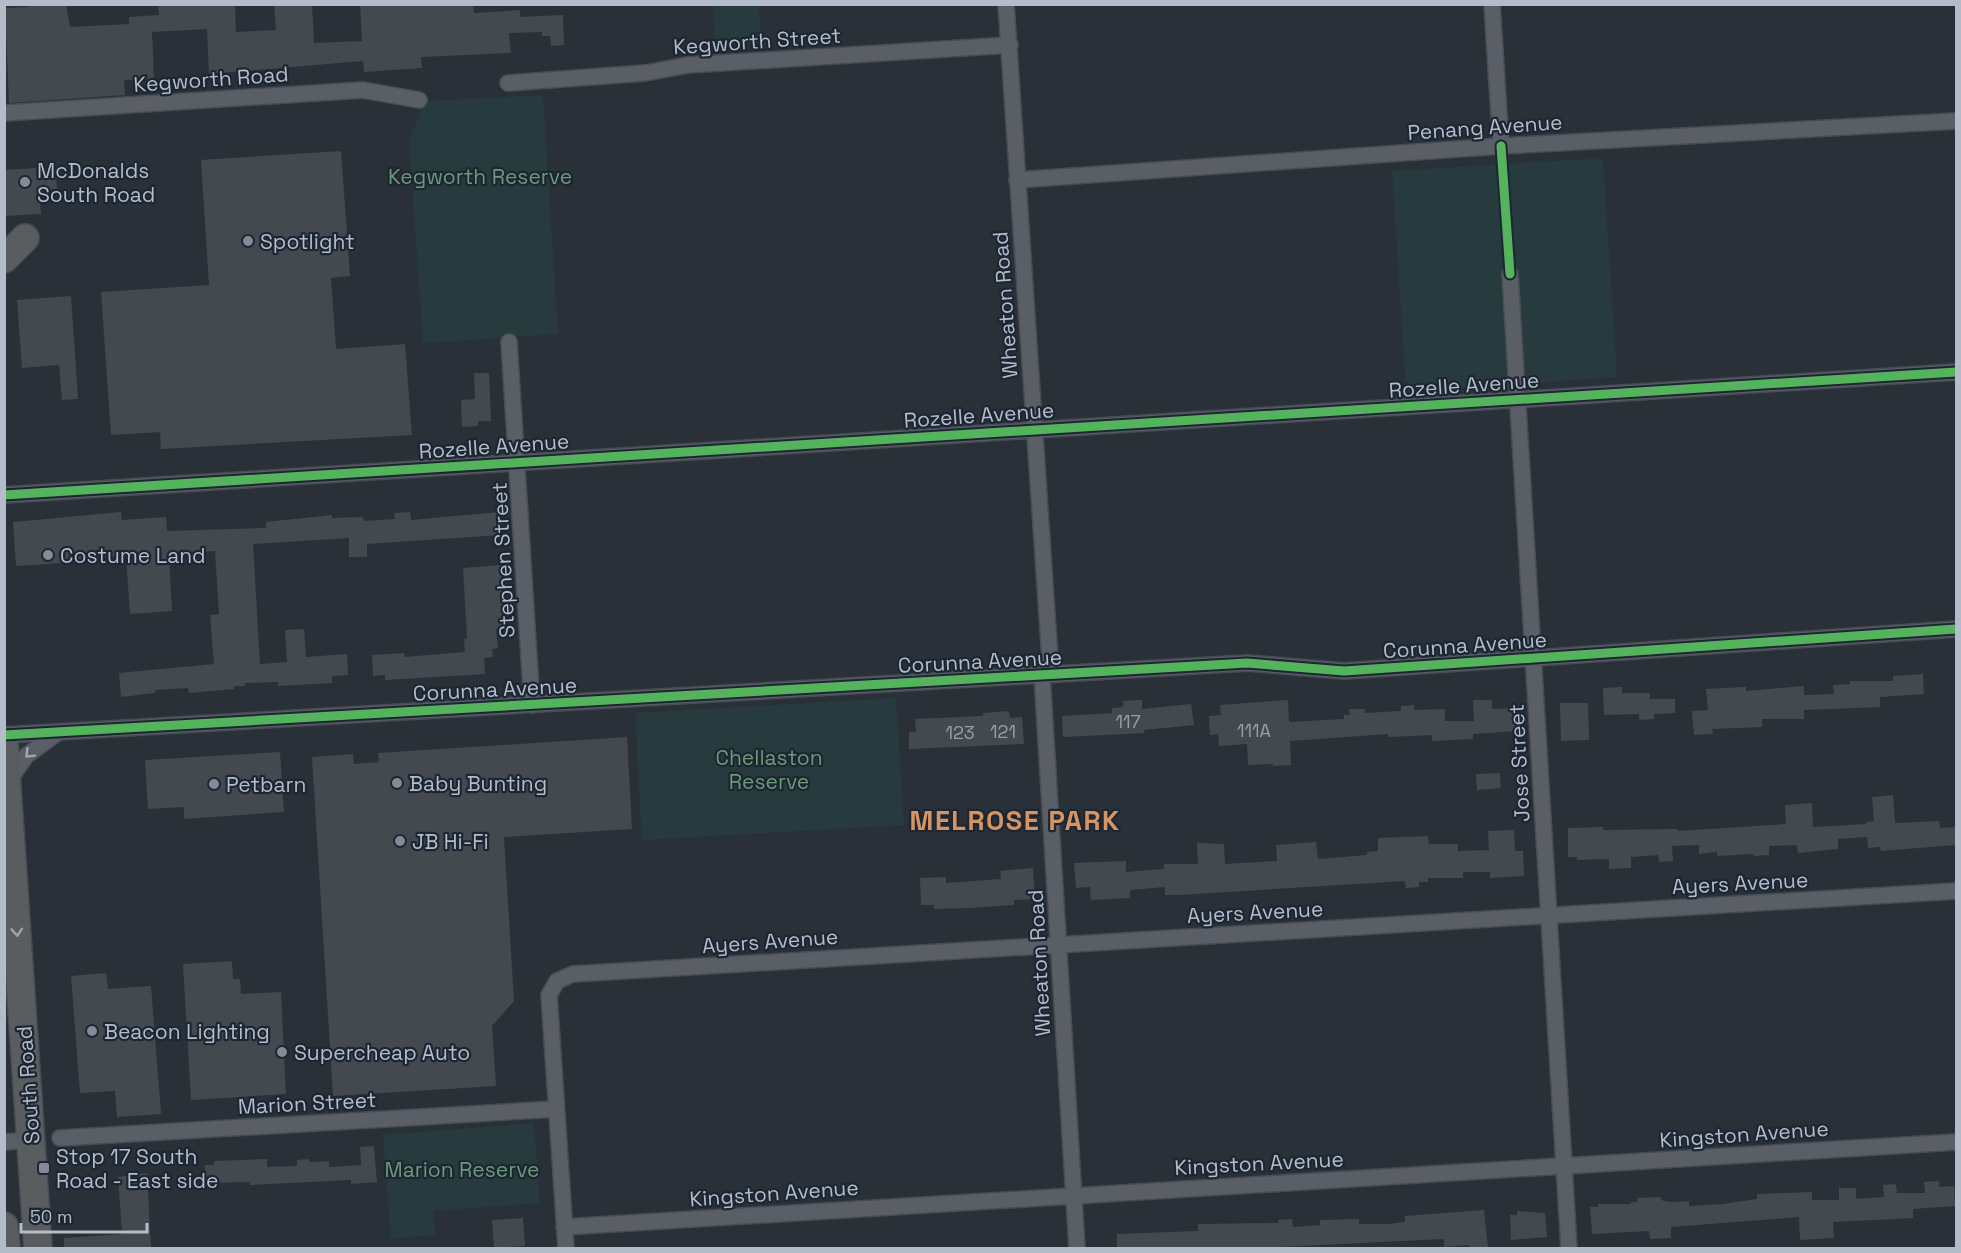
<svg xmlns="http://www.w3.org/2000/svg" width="1961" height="1253" font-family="'Space Grotesk',sans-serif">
<rect width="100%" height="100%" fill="#2a3038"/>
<g fill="#273a3e">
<path d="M713,5h46l2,39 -46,2z"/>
<path d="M543,95l15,239 -135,9 -14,-202 16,-40z"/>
<path d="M1603,158l14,219 -211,14 -14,-220z"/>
<path d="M896,698l8,127 -262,15 -7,-127z"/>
<path d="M534,1123l6,80 -107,8 2,24 -44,3 -8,-103z"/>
</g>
<g fill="#444950">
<path d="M28,4h38l4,23 59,-3v-7l30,-2 -1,-11h77l1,28 40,-2 -2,-26h38l2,39 48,-2 -2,-37h113l1,9 46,-3v7l43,-2 1,30 -13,1 -1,-10h-8v-4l-33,1 2,20 -90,4 1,11 -58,4 -1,-11 -154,13 -2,-45 -55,3 2,47 -30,1 1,15 -116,8 -4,-95 23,-1z"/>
<path d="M341,151l9,125 -19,2 5,71 69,-5 7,91 -251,14 -1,-17 -49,3 -10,-143 108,-7 -8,-125z"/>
<path d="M36,168v7l20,-1 1,15 -18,1 2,24 -37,2v-46z"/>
<path d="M71,296l7,103 -16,1 -3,-35 -37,3 -5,-68z"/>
<path d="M474,373h15l2,48h-13v5l-16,1 -1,-27 14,-1z"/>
<path d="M121,512l1,8 44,-3 1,14 99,-3v-6l66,-7v3l31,-1 1,4 31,-2 -1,-6 16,-1 1,8 88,-8 1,23 -133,9v13h-18v-19l-96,6 7,120 27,-2 -2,-32 19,-1 2,28 41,-3 1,21 -16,1v7l-54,3v-4l-33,1v3h-11v3l-45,4 -1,-5 -33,2v3l-34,4 -2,-24 95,-9 -4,-49 9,-1 -4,-63 -46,3 3,57 -42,3 -4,-58 -34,2v3l-76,5 -3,-44z"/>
<path d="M501,565l5,64h-10l2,19 -6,1 1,8 -9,1 1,16 -100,6v-5l-12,1 -1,-21 32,-2 1,4 60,-5 -1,-13 3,-1 -4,-70z"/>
<path d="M1923,674l1,20 -44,3v10l-76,3v9h-42v8l-50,2 1,5 -19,1 -2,-24 16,-1 -2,-21 40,-2v4l58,-5v9l30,-1 -1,-9 17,-1 -1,-3h44v-5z"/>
<path d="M1622,687v6h28v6h25v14l-21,1v5l-15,1v-6l-35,1 -1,-27z"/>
<path d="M1142,700v9l49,-5 3,21 -50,5v3l-81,4 -1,-21 50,-3v-5l11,-1v-6z"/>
<path d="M1288,700l1,22 55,-3v-4h6l-1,-6h16v4l36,-2v-5l13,-1v5l31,-1v12h29l-1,-21h19v9l24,-1 1,23 -44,3v5l-41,2v-6l-44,2v-3l-98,7 1,24 -18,1v-2l-25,1 -1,-21 -28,2 -1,-12 -8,1 -1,-19 12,-1 -1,-10z"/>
<path d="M1560,703h28l1,37 -28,1z"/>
<path d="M1009,711l1,7 12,-1 2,27 -115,5v-17h7l-1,-13 68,-3v-3z"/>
<path d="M627,737l5,92 -128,8 10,164 -22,25 4,60 -163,10 -21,-339 41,-3 1,10 25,-2 -1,-9z"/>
<path d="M280,752l4,60 -100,7v-12l-36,2 -3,-49z"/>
<path d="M1500,773l1,15 -24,2 -1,-16z"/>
<path d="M1893,795l2,28 44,-2 1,7 16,-1v18l-75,6 -1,-4 -12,1 -1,-11 -29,2v10l-40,4 -1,-8 -28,1v9l-15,1 -1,-2 -36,2v-4l-18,2v-9l-27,1 1,15 -14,1 -1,-7 -27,2v11l-22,1v-10l-32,1v-3h-9v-29l35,-1v3l74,-1 1,2 108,-7 -1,-19 27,-2 1,24 53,-3v-2l8,-1 -2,-24z"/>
<path d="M1514,830l1,21h8l1,25 -34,2v-6h-27v6h-35v4h-9v5l-13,1 -1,-7 -226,14h-14v-8l-35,3v8l-39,2 -1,-13 -14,1 -2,-25 52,-2v11l38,-3v-5h34l-1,-21 27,1 1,20 52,-3 -1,-16 40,-3 2,17 49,-4v-3l11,-1v-13l50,-2 1,8h29v7l31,-1 -1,-19z"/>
<path d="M1033,868l2,31 -21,1v5l-44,3 -36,1v-4h-13l-1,-27 26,-1v6l55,-4 -1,-8z"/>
<path d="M232,961l1,18h7l1,15 40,-2 5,102 -95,6 -8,-136z"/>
<path d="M106,973l2,16 43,-3 10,128 -44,3 -2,-26 -35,2 -9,-117z"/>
<path d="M374,1146l3,36 -26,2v-4l-101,5v-3l-44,1 -1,-18h9v-4l53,-2v8l30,-1v-6l12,-1 1,3 19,-1v6l32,-2 -1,-18z"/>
<path d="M147,1173l4,75h-87v-10l58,-4 -4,-57z"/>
<path d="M1939,1181v6l15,-1 1,20 -42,3v9l-80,4 1,16 -34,2 -1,-23 -128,10v11l-21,1 -1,-8 -57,3 -2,-27h8v-3h33v-2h6l1,-4 23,-1v3l8,2 20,-1v5l34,-2 34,-5v-5l55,-2v8h27v-12h17v11l28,-2 -1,-12 13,-1 1,9h28l-1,-11z"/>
<path d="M1484,1210l4,38h-18l-1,-3 -25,2v-8l-182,9h-145v-14l81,-3v-7l81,-1 -1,-3 14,-1 1,8 27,-2v-5l39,-1v5h29l17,-2v-6z"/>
<path d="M1517,1211l28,2 2,24 -36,3 -1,-25h7z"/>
<path d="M523,1218l2,28 -31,2 -2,-28z"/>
</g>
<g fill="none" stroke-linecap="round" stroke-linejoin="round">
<g stroke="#484c53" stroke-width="18">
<g id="street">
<path d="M1006,4l45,670"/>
<path d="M1492,4l9,142"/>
<path d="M508,83l137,-10 43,-8 322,-20"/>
<path d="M4,113l359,-23 56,10"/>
<path d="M1017,180l484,-34 455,-25"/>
<path d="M1510,274l59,974"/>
<path d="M509,342l23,363"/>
<path d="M4,495l1952,-123"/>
<path d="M1042,675l35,573"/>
<path d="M4,735l1243,-72 97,8 612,-42"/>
<path d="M8,782l18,-26 30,-22"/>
<path d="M60,1138l496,-29"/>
<path d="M4,1142l28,-2"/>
<path d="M564,1227l1392,-85"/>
<path d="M566,1248l-17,-253 8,-14 16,-7 1383,-83"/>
</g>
</g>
<g stroke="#474c53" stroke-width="30">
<g id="highway">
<path d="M4,259l21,-21"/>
<path d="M4,743l34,505"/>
<path d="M4,1226l2,22"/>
</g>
</g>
<use href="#street" stroke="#5a5e66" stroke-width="15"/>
<use href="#highway" stroke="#5a5d60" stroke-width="27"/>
<g stroke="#1d2633" stroke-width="13">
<g id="cycleway">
<path d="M1501,146l9,128"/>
<path d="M4,495l1952,-123"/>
<path d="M4,735l1243,-72 97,8 612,-42"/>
</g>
</g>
<use href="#cycleway" stroke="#56b35d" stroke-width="9"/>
</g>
<defs><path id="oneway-chevron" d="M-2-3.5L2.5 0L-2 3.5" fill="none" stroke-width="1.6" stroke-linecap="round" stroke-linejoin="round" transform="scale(1.5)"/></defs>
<use stroke="#a2a9b5" href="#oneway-chevron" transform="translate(29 754) rotate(135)"/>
<use stroke="#9ea4af" href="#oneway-chevron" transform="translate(17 932) rotate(86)"/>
<g fill="#848b96" stroke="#1d2633" stroke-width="2">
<circle cx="25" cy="182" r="6"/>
<circle cx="248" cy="241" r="6"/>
<circle cx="48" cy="555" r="6"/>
<circle cx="397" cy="783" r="6"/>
<circle cx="214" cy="784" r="6"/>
<circle cx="400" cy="841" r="6"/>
<circle cx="92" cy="1031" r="6"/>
<circle cx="282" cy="1052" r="6"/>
<rect x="38" y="1162" width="12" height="12" rx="3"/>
</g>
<g text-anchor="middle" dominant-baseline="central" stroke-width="4.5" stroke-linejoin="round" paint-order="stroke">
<g font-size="18" fill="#989fab">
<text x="1128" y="721">117</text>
<text x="1254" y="730">111A</text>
<text x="1003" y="731">121</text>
<text x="960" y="732">123</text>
</g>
<g font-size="21" fill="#b4bcc9" stroke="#1d2633">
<text transform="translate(757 41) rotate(-4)">Kegworth Street</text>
<text transform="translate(211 79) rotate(-4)">Kegworth Road</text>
<text transform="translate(1485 127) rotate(-4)">Penang Avenue</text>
<text transform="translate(1005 305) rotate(-94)">Wheaton Road</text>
<text transform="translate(1464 385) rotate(-4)">Rozelle Avenue</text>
<text transform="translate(979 415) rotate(-4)">Rozelle Avenue</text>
<text transform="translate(494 446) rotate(-4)">Rozelle Avenue</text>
<text transform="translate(503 560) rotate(-93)">Stephen Street</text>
<text transform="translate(1465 645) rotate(-4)">Corunna Avenue</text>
<text transform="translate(980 661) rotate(-3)">Corunna Avenue</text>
<text transform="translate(495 689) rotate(-3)">Corunna Avenue</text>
<text transform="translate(1519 763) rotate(-93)">Jose Street</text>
<text transform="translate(1740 883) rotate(-3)">Ayers Avenue</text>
<text transform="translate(1255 912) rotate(-3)">Ayers Avenue</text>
<text transform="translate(770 941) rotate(-4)">Ayers Avenue</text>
<text transform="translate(1039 963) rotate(-93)">Wheaton Road</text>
<text transform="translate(28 1085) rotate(-94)">South Road</text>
<text transform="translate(307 1103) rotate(-3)">Marion Street</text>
<text transform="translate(1744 1134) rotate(-4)">Kingston Avenue</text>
<text transform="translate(1259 1163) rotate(-3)">Kingston Avenue</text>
<text transform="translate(774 1193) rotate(-4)">Kingston Avenue</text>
</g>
<g font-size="21" fill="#b4bcc9" stroke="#1d2633" text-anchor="start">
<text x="37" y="170">McDonalds<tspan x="37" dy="24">South Road</tspan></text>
<text x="260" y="241">Spotlight</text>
<text x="60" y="555">Costume Land</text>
<text x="409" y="783">Baby Bunting</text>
<text x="226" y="784">Petbarn</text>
<text x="412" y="841">JB Hi-Fi</text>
<text x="104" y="1031">Beacon Lighting</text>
<text x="294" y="1052">Supercheap Auto</text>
<text x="56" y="1156">Stop 17 South<tspan x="56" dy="24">Road - East side</tspan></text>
</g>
<g font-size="21" fill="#6b9a76" stroke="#1d2633">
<text x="480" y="176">Kegworth Reserve</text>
<text x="769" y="757">Chellaston<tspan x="769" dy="24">Reserve</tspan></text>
<text x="462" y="1169">Marion Reserve</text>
</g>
<g font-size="27" font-weight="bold" letter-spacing="1.5" fill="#d59563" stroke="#1d2633">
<text x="1015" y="820">MELROSE PARK</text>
</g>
</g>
<rect width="1961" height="1253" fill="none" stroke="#b4bcc9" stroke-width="12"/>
<path d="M21 1223v9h126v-9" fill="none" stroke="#b4bcc9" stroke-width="3"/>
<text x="30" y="1223" font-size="18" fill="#b4bcc9" stroke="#1d2633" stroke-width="4.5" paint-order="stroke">50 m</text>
</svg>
